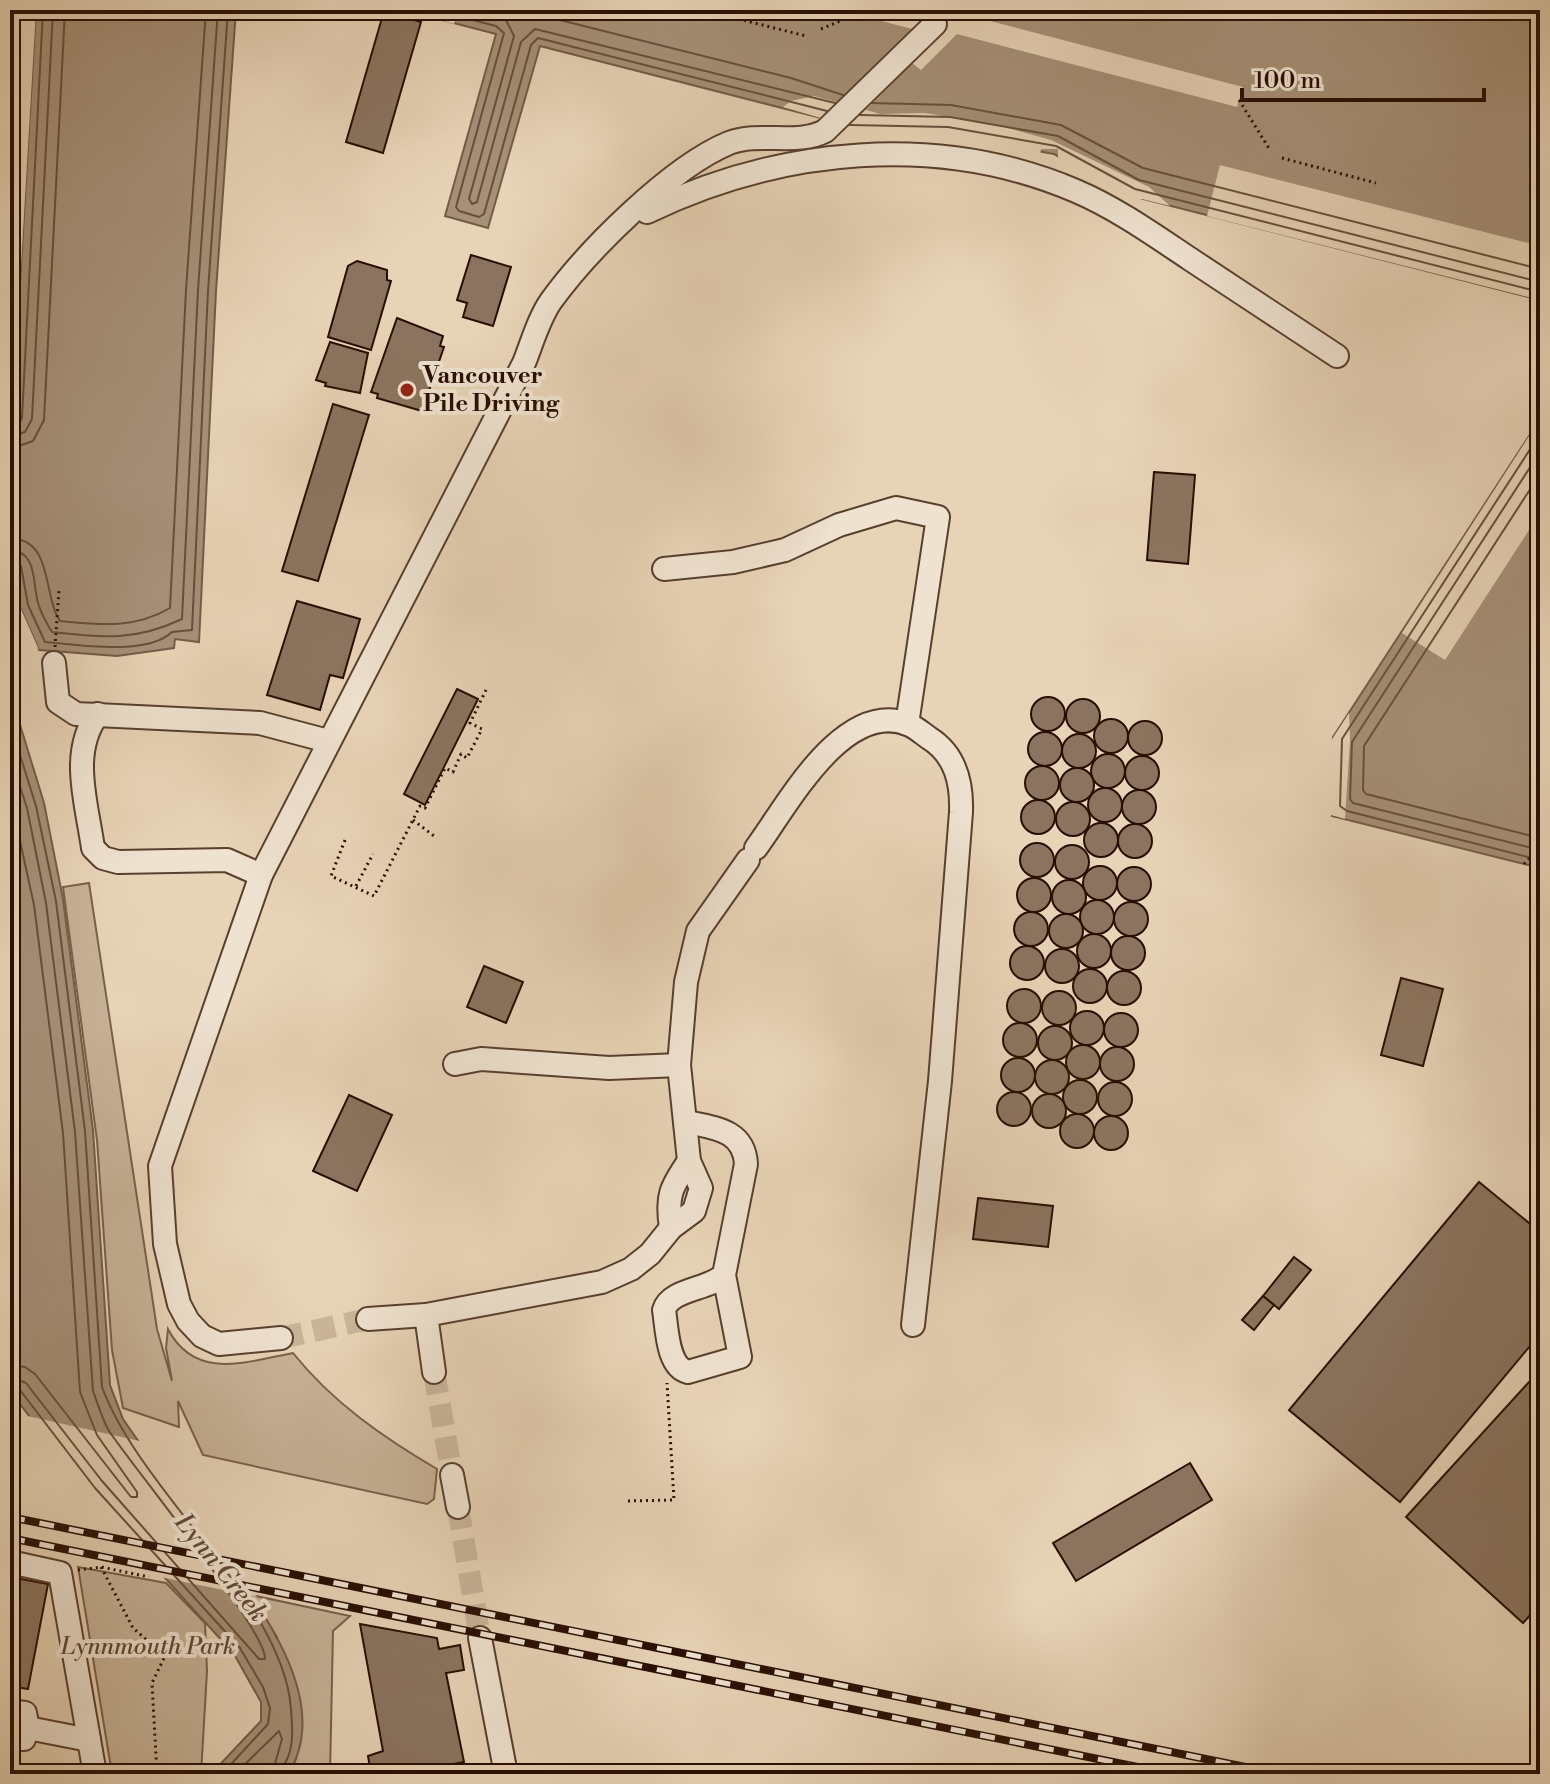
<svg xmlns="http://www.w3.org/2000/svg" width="1550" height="1784" font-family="'Libre Bodoni',serif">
<rect width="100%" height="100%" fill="#e7d3b6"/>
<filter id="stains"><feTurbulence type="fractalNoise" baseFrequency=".0025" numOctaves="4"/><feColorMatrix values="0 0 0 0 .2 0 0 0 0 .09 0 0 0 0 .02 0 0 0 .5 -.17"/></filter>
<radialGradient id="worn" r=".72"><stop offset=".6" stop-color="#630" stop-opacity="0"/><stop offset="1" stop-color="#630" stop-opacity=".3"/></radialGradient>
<g fill="#c7b297" stroke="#78604c" stroke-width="2">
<path d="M89,883l68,446 15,52 -6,-33 2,-19c27,52 78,33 125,24 39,49 91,85 144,116l-3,30 -7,5 -224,-49 -25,-54 1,26 -56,-19 -11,-58 -15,-210 -34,-253z"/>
<path d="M78,1567l88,16 39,40 2,48 -6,103h-89z"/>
<path d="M251,1595l99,21 -17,15 -3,143h-42l8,-15 -19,-122z"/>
</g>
<g fill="#a69078" stroke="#745c48" stroke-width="2">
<path d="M10,10h8l-5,26 -3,106z"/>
<path d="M36,10h200l-20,281 -17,351 -24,-3 -1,9 -57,8 -78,-6 -19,-43 -10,-63v-91z"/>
<path d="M420,10h1120v290l-408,-104 -78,-42 -107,-19 -122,-16 -285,-73 -52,182 -43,-12 51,-182 -77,-20z"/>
<path d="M1540,419v449l-208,-52 1,-79z"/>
<path d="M10,692l34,111 19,96 30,231 17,255 13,34c23,33 46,67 71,100 45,61 146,173 94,255h-77l50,-53v-19l-27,-48 -146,-161 -78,-102z"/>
</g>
<g fill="#e7d3b6">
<path d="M18,10h4l-5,27 -3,106 -4,3 3,-110z"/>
<path d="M32,10h4l-26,443 14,-322z"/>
<path d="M420,10h39l-5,14 -35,-10z"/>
<path d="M872,10h76l295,77 -6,20 -280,-73 -36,36 -9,-7 -46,47 14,4 45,-1 72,12 54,15 98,47 21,19 -28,-7 -7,2 -77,-40v-12h-17l-1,6 -93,-16 -102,-3 -21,-13v-4l-41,-12 8,-6 23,-5 26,7 72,-74 -42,-11z"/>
<path d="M1220,165l320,81v54l-333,-84z"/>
<path d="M1540,419v94l-95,147 -43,-27z"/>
<path d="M10,544l10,63 19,43 -7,-6 -16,-36z"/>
<path d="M1349,713l1,27 -5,79 -17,-5 1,-70z"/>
<path d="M23,1415l121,27 113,155 -102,-21 -70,-80z"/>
</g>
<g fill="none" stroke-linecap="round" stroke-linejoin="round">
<g stroke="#674f3c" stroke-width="2">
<path d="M434,10l62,16 8,7 -48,174 3,4 20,6 5,-3 47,-169 7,-7 289,73"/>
<path d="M474,10l31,8 9,18 -45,163 3,5 5,-2 44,-160 14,-13 300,74"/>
<path d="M513,10l10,10 25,-3 243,61 52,17"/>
<path d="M872,103l79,2 110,20 82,43 397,101"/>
<path d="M860,115l90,2 108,19 81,44 401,102"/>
<path d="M850,125l98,2 108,19 79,43 405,103"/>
<path d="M10,426l8,-1 4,-7 21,-408"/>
<path d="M1540,434l-198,305 -2,67 7,5 193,49"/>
<path d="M10,437l15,-5 7,-13 21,-409"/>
<path d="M10,449l23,-8 11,-21 21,-410"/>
<path d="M1540,452l-188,290 -2,57 3,4 187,47"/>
<path d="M1540,474l-176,272 -1,44 3,4 174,44"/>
<path d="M10,538c44,2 32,56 50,83 42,4 74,8 110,-13l16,-318 20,-280"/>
<path d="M10,550c28,2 22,32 28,53 3,10 9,21 14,29 52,6 84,9 130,-13l16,-329 20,-280"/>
<path d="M10,560l11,6 7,39 17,37c35,3 102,14 127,-10l20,-2 16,-339 20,-281"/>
<path d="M10,723l26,83 20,95 29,230 17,256c39,106 181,214 189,322 1,16 3,33 -3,48 -3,7 -6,10 -6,17"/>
<path d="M10,756l17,52 19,95 29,229 18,259c5,13 9,28 16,40 24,36 158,200 156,228h-6l-157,-178 -76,-98 -16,-6"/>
<path d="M10,795l24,110 29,228 17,259 17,43 40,57v5h-6l-96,-123 -10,-7 -15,-2"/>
<path d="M10,1387l10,3 75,98 145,160 23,39 7,21 -2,16 -46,50"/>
<path d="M235,1774l44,-43 3,8 -10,35"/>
</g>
</g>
<g fill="#8b745f" stroke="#280e01" stroke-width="2">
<path d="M384,11l37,11 -38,131 -37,-11z"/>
<path d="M471,255l40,12 -18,59 -30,-9 4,-14 -10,-3z"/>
<path d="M357,261l30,9v10l4,1 -20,69 -43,-13 20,-71z"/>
<path d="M397,318l46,18 -3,10 4,1 -22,64 -45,-13 1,-4 -7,-2z"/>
<path d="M330,342l38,11 -8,40 -35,-7 1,-3 -10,-3z"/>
<path d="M333,404l36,11 -51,166 -36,-10z"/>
<path d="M1154,472l41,3 -7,89 -41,-4z"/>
<path d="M297,601l63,18 -17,59 -13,-3 -10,35 -53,-15z"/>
<path d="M457,689l21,10 -53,106 -21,-11z"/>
<circle cx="1048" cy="714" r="17"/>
<circle cx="1083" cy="716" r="17"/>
<circle cx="1111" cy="736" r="17"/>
<circle cx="1145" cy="738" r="17"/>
<circle cx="1045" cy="749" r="17"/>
<circle cx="1079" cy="751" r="17"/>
<circle cx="1108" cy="771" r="17"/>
<circle cx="1142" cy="773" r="17"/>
<circle cx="1042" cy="783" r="17"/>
<circle cx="1077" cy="785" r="17"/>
<circle cx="1105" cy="805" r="17"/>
<circle cx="1139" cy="807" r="17"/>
<circle cx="1038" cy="817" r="17"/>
<circle cx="1073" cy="819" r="17"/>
<circle cx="1101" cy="840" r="17"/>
<circle cx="1135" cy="841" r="17"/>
<circle cx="1037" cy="860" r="17"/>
<circle cx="1072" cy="862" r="17"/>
<circle cx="1100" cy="883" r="17"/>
<circle cx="1134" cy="884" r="17"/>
<circle cx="1034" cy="895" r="17"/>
<circle cx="1069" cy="897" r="17"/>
<circle cx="1097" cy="917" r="17"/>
<circle cx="1131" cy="919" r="17"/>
<circle cx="1031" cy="929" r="17"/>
<circle cx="1066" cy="931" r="17"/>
<circle cx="1094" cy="951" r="17"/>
<circle cx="1128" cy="953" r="17"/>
<circle cx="1027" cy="963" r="17"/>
<circle cx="1062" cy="966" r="17"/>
<path d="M484,966l39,16 -17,41 -39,-16z"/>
<circle cx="1090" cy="986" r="17"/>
<circle cx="1124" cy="988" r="17"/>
<path d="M1401,978l42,11 -20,77 -42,-11z"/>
<circle cx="1024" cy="1006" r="17"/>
<circle cx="1059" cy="1008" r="17"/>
<circle cx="1087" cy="1028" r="17"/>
<circle cx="1121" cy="1030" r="17"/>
<circle cx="1020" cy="1040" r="17"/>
<circle cx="1055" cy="1043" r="17"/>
<circle cx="1083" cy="1062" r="17"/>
<circle cx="1117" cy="1064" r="17"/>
<circle cx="1018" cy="1075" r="17"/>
<circle cx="1052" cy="1077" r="17"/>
<circle cx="1080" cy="1097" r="17"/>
<circle cx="1115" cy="1099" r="17"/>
<circle cx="1014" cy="1109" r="17"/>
<circle cx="1049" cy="1111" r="17"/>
<path d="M349,1095l43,20 -35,76 -44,-20z"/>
<circle cx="1077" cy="1131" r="17"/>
<circle cx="1111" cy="1133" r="17"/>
<path d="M1479,1182l61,50v102l-140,168 -111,-92z"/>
<path d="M978,1198l75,8 -5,41 -75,-8z"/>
<path d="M1294,1257l17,13 -32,39 -16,-13z"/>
<path d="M1263,1296l11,9 -20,25 -12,-10z"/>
<path d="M1540,1370v234l-17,19 -117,-106z"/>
<path d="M1190,1463l22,37 -136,81 -23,-38z"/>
<path d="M10,1577l38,7 -20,105 -18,-3z"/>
<path d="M360,1624l77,14 2,11 21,-4 4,25 -18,3 18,89 -31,6 -1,6h-61l-3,-18 15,-5z"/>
</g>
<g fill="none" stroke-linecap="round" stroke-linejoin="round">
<g stroke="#cab59b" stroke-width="22" stroke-dasharray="22 11" stroke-linecap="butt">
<path d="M281,1338l87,-19"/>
<path d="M434,1372l18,103"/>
<path d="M458,1507l22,131"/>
</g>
<g stroke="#583f2e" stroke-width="26">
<g id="minor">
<path d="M647,212c133,-64 291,-80 429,-21 40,17 78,44 114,68 49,32 98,65 147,97"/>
<path d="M664,569l69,-7 52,-12 54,-25 57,-17 42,9 -31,207"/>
<path d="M54,663l4,39 18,12 184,9 68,18"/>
<path d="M98,714c-29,38 -11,90 -5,134l10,10 15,4 109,-2 34,15"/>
<path d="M756,848c31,-42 87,-149 152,-124 7,3 14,9 21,14 27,17 33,45 32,74l-21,269 -27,244"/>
<path d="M455,1064l26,-5 128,9 70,-3"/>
<path d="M687,1122c28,6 57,8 59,42l-22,111c-16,15 -54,14 -60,35 3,18 3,57 24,62l52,-15 -16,-82"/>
<path d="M671,1228c-5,-32 0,-41 18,-67"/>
<path d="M426,1315l8,57"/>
<path d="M368,1319l58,-4 176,-33 29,-13 19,-15 21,-26 23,-17 7,-23 -12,-27 -10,-96 7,-83 12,-51 50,-71"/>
<path d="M281,1338l-62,6 -17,-8 -14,-15 -9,-17 -14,-60 -5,-78 101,-291 263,-512c8,-20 15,-45 27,-62 37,-51 120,-134 178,-158 31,-12 68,3 96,-12l110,-107"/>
<path d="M452,1475l6,32"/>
<path d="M10,1562l50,11 35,201"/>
<path d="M480,1638l26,136"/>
<path d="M10,1711l15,2 3,15 -4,11h-14"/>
<path d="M28,1728l61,12"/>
</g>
</g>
<g stroke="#280e01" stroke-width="3" stroke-dasharray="2 4" stroke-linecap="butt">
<path d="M715,13l91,23"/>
<path d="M821,29l45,-19"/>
<path d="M1239,100l31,50"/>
<path d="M1282,158l94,25"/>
<path d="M55,647l4,-57"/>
<path d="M413,820l21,16"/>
<path d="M345,840l-14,36 43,20 46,-90 5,2 20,-40 8,4 8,-18 6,4 15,-29 -12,-6 16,-33"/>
<path d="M1524,864l16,-17"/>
<path d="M356,886l17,-32"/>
<path d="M628,1501l46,-1 -7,-117"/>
<path d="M101,1567l32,61 32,28 -13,27 5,91"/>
<path d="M78,1570l23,-3 48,10"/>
</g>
<use href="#minor" stroke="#efe2d0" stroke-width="22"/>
<g stroke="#280e01" stroke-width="8">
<g id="rail">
<path d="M10,1517l1270,257"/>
<path d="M10,1538l1162,236"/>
</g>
</g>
<use href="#rail" stroke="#efe2d0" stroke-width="5" stroke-dasharray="15" stroke-linecap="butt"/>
</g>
<circle fill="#8f2418" stroke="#efe2d0" stroke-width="3" cx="407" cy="390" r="8"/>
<g text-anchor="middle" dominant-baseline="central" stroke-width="8" stroke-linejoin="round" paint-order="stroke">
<g font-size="24" font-weight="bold" fill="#280e01" stroke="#efe2d0" text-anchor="start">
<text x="423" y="376">Vancouver<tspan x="423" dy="28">Pile Driving</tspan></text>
</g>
<g font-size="24" font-style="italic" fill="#604736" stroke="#efe2d0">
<text x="148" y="1647">Lynnmouth Park</text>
</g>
<g font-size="26" font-style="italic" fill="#614837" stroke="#efe2d0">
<text transform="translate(221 1568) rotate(51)">Lynn Creek</text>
</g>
</g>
<rect width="1550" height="1784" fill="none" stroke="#e7d3b6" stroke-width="40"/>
<rect x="12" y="12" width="1526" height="1760" fill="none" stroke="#280e01" stroke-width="4"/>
<rect x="20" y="20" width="1510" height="1744" fill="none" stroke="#280e01" stroke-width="2"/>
<path d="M1242 88v12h242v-12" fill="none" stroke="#280e01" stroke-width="4"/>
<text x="1254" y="88" font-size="24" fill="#280e01" stroke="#efe2d0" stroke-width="6" paint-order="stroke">100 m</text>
<rect width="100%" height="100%" filter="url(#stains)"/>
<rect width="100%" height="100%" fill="url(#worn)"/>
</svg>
